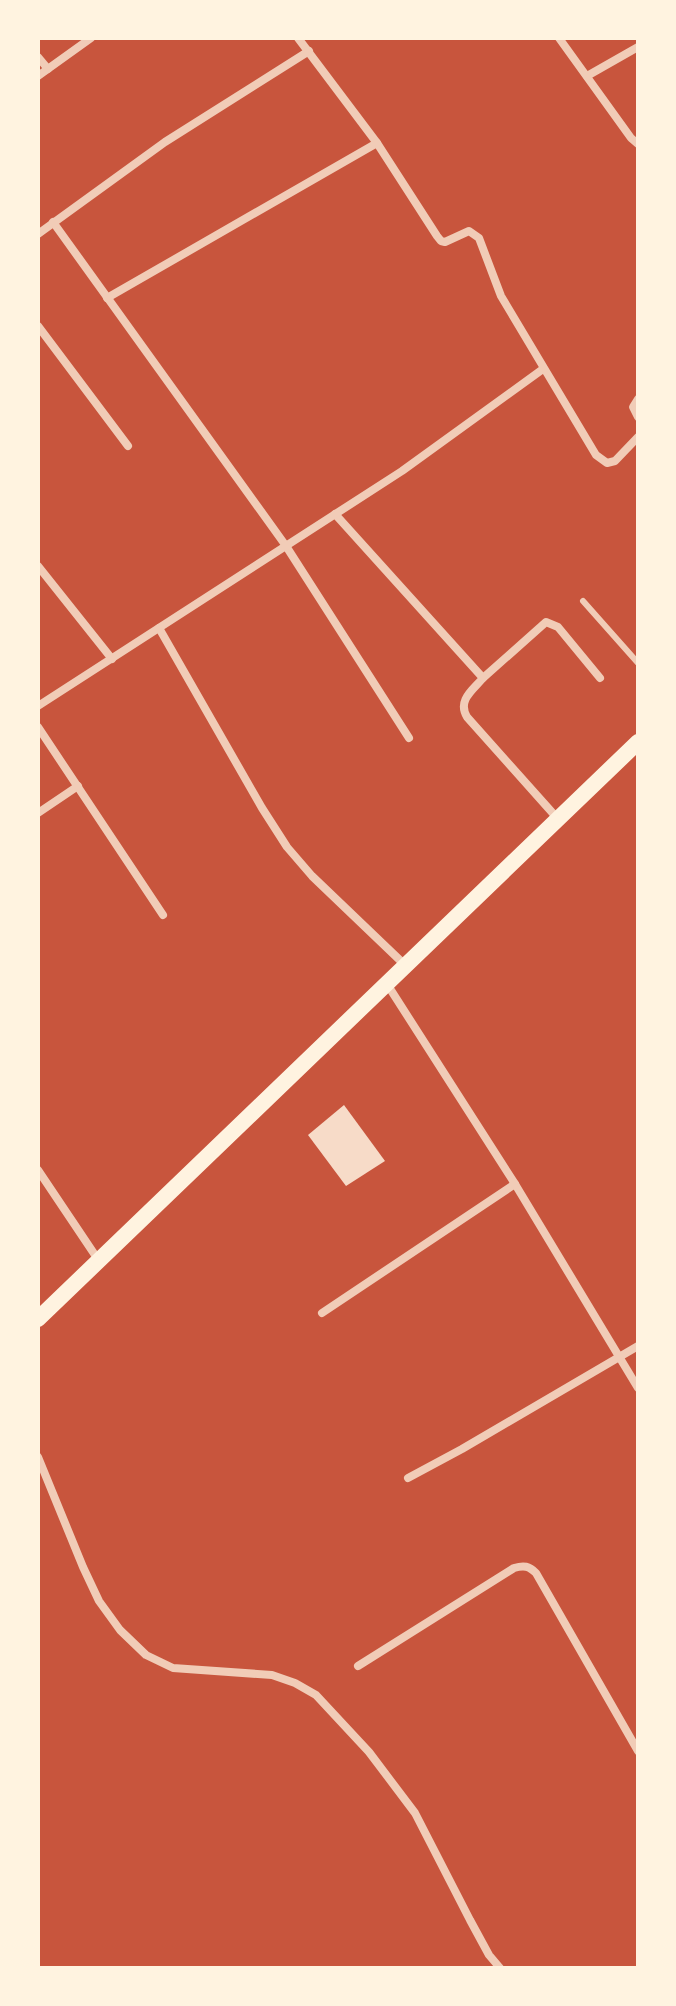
<svg xmlns="http://www.w3.org/2000/svg" width="676" height="2006" font-family="'Fira Sans',sans-serif">
<rect width="100%" height="100%" fill="#c8553d"/>
<path fill="#f7dbc8" d="M344,1105l41,56 -39,25 -38,-51z"/>
<g fill="none" stroke-linecap="round" stroke-linejoin="round">
<path stroke="#f1ccb7" stroke-width="6" d="M583,601l55,62"/>
<g stroke="#f1ccb7" stroke-width="8">
<path d="M298,38l79,105 60,93 4,5 4,1 24,-11 10,7 22,58 95,159 11,8 8,-2 23,-24"/>
<path d="M559,38l72,100 7,6"/>
<path d="M38,57l10,12"/>
<path d="M38,76l53,-38"/>
<path d="M587,76l51,-29"/>
<path d="M53,222l233,324 123,192"/>
<path d="M38,234l127,-92 144,-91"/>
<path d="M107,298l270,-155"/>
<path d="M38,326l90,120"/>
<path d="M638,399l-5,8 5,10"/>
<path d="M335,514l148,164c-10,12 -26,22 -16,39l91,102"/>
<path d="M38,566l74,93"/>
<path d="M159,628l103,180 25,39 25,29 94,90"/>
<path d="M483,678l63,-56 12,5 42,51"/>
<path d="M38,706l364,-235 141,-102"/>
<path d="M38,727l125,188"/>
<path d="M38,813l40,-27"/>
<path d="M387,984l128,200 123,204"/>
<path d="M38,1170l61,91"/>
<path d="M322,1313l193,-129"/>
<path d="M38,1457l45,110 16,34 21,29 26,25 27,13 99,7 23,8 21,12 53,57 46,61 55,107 19,35 11,13"/>
<path d="M408,1478l54,-29 176,-103"/>
<path d="M358,1666l156,-98c10,-3 15,-2 22,5l102,178"/>
</g>
<path stroke="#fff3e0" stroke-width="16" d="M38,1319l600,-577"/>
</g>
<rect width="676" height="2006" fill="none" stroke="#fff3e0" stroke-width="80"/>
</svg>
